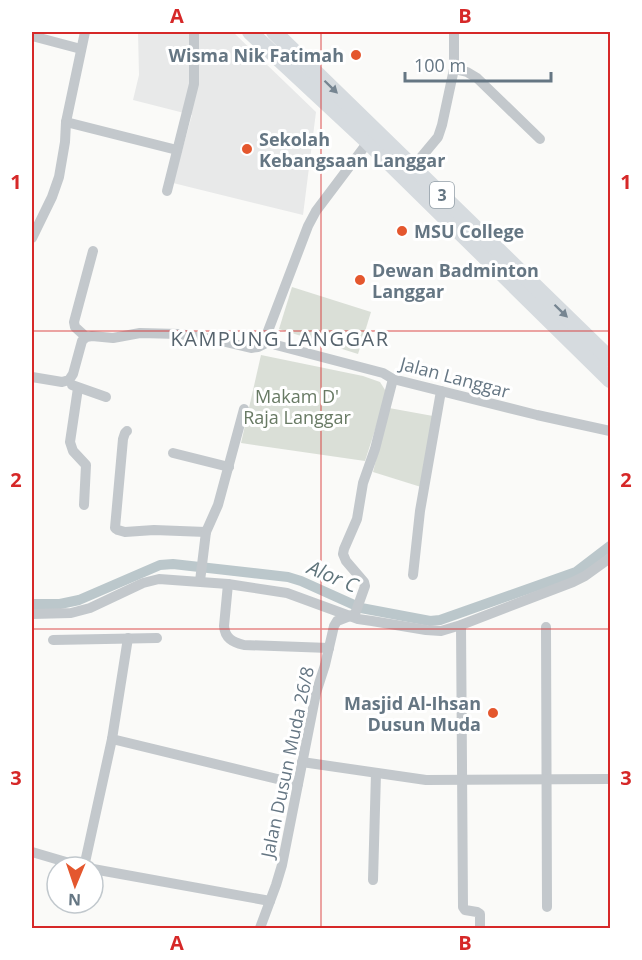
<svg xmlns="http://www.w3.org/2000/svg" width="642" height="960" font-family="'Open Sans',sans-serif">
<rect width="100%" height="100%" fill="#fafaf8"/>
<path fill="#e8e9e9" d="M138,32h95l83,80 -13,103 -130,-32 19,-68 -59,-15 6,-25z"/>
<g fill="#dadfd7">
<path d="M292,287l79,25 -13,42 -79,-25z"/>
<path d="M261,355l102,21 17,6 7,11 -22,68 -124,-18z"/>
<path d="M389,408l44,8 -12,71 -48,-15z"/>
</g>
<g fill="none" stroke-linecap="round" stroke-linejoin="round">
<path stroke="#bbc7cb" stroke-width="10" d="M32,604h28l19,-4 81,-35 13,-1 115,13 13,4 60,27 69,13 10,-1 136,-48 34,-26"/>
<g stroke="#c3c8cc" stroke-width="10">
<path d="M32,36l49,13"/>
<path d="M454,69l13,3 10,6 63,61"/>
<path d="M66,122l111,28"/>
<path d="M368,142l-52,69 -8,15 -40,105v8l8,6 107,28 10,6 144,36 73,16"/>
<path d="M413,167l25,-30 4,-12 12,-56v-37"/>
<path d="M167,191l27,-107v-52"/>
<path d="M32,238l20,-41 7,-20 6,-35 1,-20 19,-90"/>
<path d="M86,337l-11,-10 -1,-5 19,-71"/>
<path d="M32,377l30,5 7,-2 4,-6 9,-33 4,-4 6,-1 21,2 27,-5 39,1 38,6 34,8 7,-1 12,-6"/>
<path d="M72,385l34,12"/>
<path d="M78,388l-8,54 3,9 13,14 -2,40"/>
<path d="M127,431l-2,2 -2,6 -8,89 3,2 7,2 29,-2 52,2"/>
<path d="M173,453l56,14"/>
<path d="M413,575l7,-64 21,-120"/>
<path d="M200,581l6,-49 12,-27 26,-96"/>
<path d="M228,584l-4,42c1,12 8,16 20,19l85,3"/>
<path d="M32,614l39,-1 19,-5 53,-25 16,-4 69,5 59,9 71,26 14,2 54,9 15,1 20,-6 112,-43 12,-6 25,-18"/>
<path d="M461,625l2,282 2,3 12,2 3,2v14"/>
<path d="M546,627l1,280"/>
<path d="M53,640l104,-2"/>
<path d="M112,739l186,45"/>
<path d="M302,762l124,18 184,-1"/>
<path d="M32,852l51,15"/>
<path d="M84,867l28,-128 16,-101"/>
<path d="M93,869l177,32"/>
<path d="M373,880l3,-107"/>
<path d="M260,928l16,-43 6,-20 34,-172 9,-28 9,-39 3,-5 18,-7 10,-28 -1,-4 -18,-21 -3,-7 1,-5 13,-30 6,-36 12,-34 18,-70"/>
</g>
<g stroke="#d6dbdf" stroke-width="16">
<path d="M250,32l118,110 242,238"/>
<path d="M274,32l336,327"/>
</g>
</g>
<defs><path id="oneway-solid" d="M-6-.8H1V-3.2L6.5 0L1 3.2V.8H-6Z" transform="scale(1.5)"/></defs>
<g fill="#768591">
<use href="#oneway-solid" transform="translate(331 87) rotate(44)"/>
<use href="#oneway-solid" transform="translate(561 311) rotate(44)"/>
</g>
<path fill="none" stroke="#d62828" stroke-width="1.5" stroke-opacity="0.55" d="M321,32v896M32,331h578M32,629h578"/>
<g fill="#e4572e" stroke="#fff" stroke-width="2">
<circle cx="356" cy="55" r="6"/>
<circle cx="247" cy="149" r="6"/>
<circle cx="402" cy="231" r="6"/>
<circle cx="360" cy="280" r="6"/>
<circle cx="493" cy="713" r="6"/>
</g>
<g text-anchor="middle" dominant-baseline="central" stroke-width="6" stroke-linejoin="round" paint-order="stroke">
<rect fill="#fff" stroke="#939fa8" stroke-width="1.5" x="430" y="182" width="24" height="26" rx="4.5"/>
<g font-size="16" font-weight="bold" fill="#657683">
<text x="442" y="195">3</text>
</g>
<g font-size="18" font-weight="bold" fill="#657683" stroke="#fff" text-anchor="start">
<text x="344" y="55" text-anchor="end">Wisma Nik Fatimah</text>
<text x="259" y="139">Sekolah<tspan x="259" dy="21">Kebangsaan Langgar</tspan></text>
<text x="414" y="231">MSU College</text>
<text x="372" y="270">Dewan Badminton<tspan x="372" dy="21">Langgar</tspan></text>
<text x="481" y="703" text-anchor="end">Masjid Al-Ihsan<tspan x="481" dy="21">Dusun Muda</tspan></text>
</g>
<g font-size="18" fill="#657683" stroke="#fff">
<text transform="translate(455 377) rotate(15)">Jalan Langgar</text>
<text transform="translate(287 762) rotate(-78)">Jalan Dusun Muda 26/8</text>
</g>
<g font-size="18" fill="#687a64" stroke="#fff">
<text x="297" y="396">Makam D'<tspan x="297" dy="21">Raja Langgar</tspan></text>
</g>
<g font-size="20" letter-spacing="1.5" fill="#57646e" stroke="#fff">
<text x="280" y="338">KAMPUNG LANGGAR</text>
</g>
<g font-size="20" font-style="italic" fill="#60757c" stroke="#fff">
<text transform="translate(333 576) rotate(23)">Alor C</text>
</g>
</g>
<rect width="642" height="960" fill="none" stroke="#ffffff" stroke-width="66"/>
<g transform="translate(75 885) rotate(182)"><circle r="28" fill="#ffffff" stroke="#c1c8cd" stroke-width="1.5"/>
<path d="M0-4.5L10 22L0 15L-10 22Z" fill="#e4572e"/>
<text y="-9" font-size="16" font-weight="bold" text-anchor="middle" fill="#657683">N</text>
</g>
<path d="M405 72v9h146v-9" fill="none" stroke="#657683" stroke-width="3"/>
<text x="414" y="72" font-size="18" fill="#657683" stroke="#ffffff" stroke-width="4.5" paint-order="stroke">100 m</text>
<rect x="33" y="33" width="576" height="894" fill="none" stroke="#d62828" stroke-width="2"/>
<g font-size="20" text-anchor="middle" font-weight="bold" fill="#d62828">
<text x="177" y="23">A</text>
<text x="465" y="23">B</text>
<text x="16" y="189">1</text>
<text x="626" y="189">1</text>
<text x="16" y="487">2</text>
<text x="626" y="487">2</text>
<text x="16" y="785">3</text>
<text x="626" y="785">3</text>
<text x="177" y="950">A</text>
<text x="465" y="950">B</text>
</g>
</svg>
